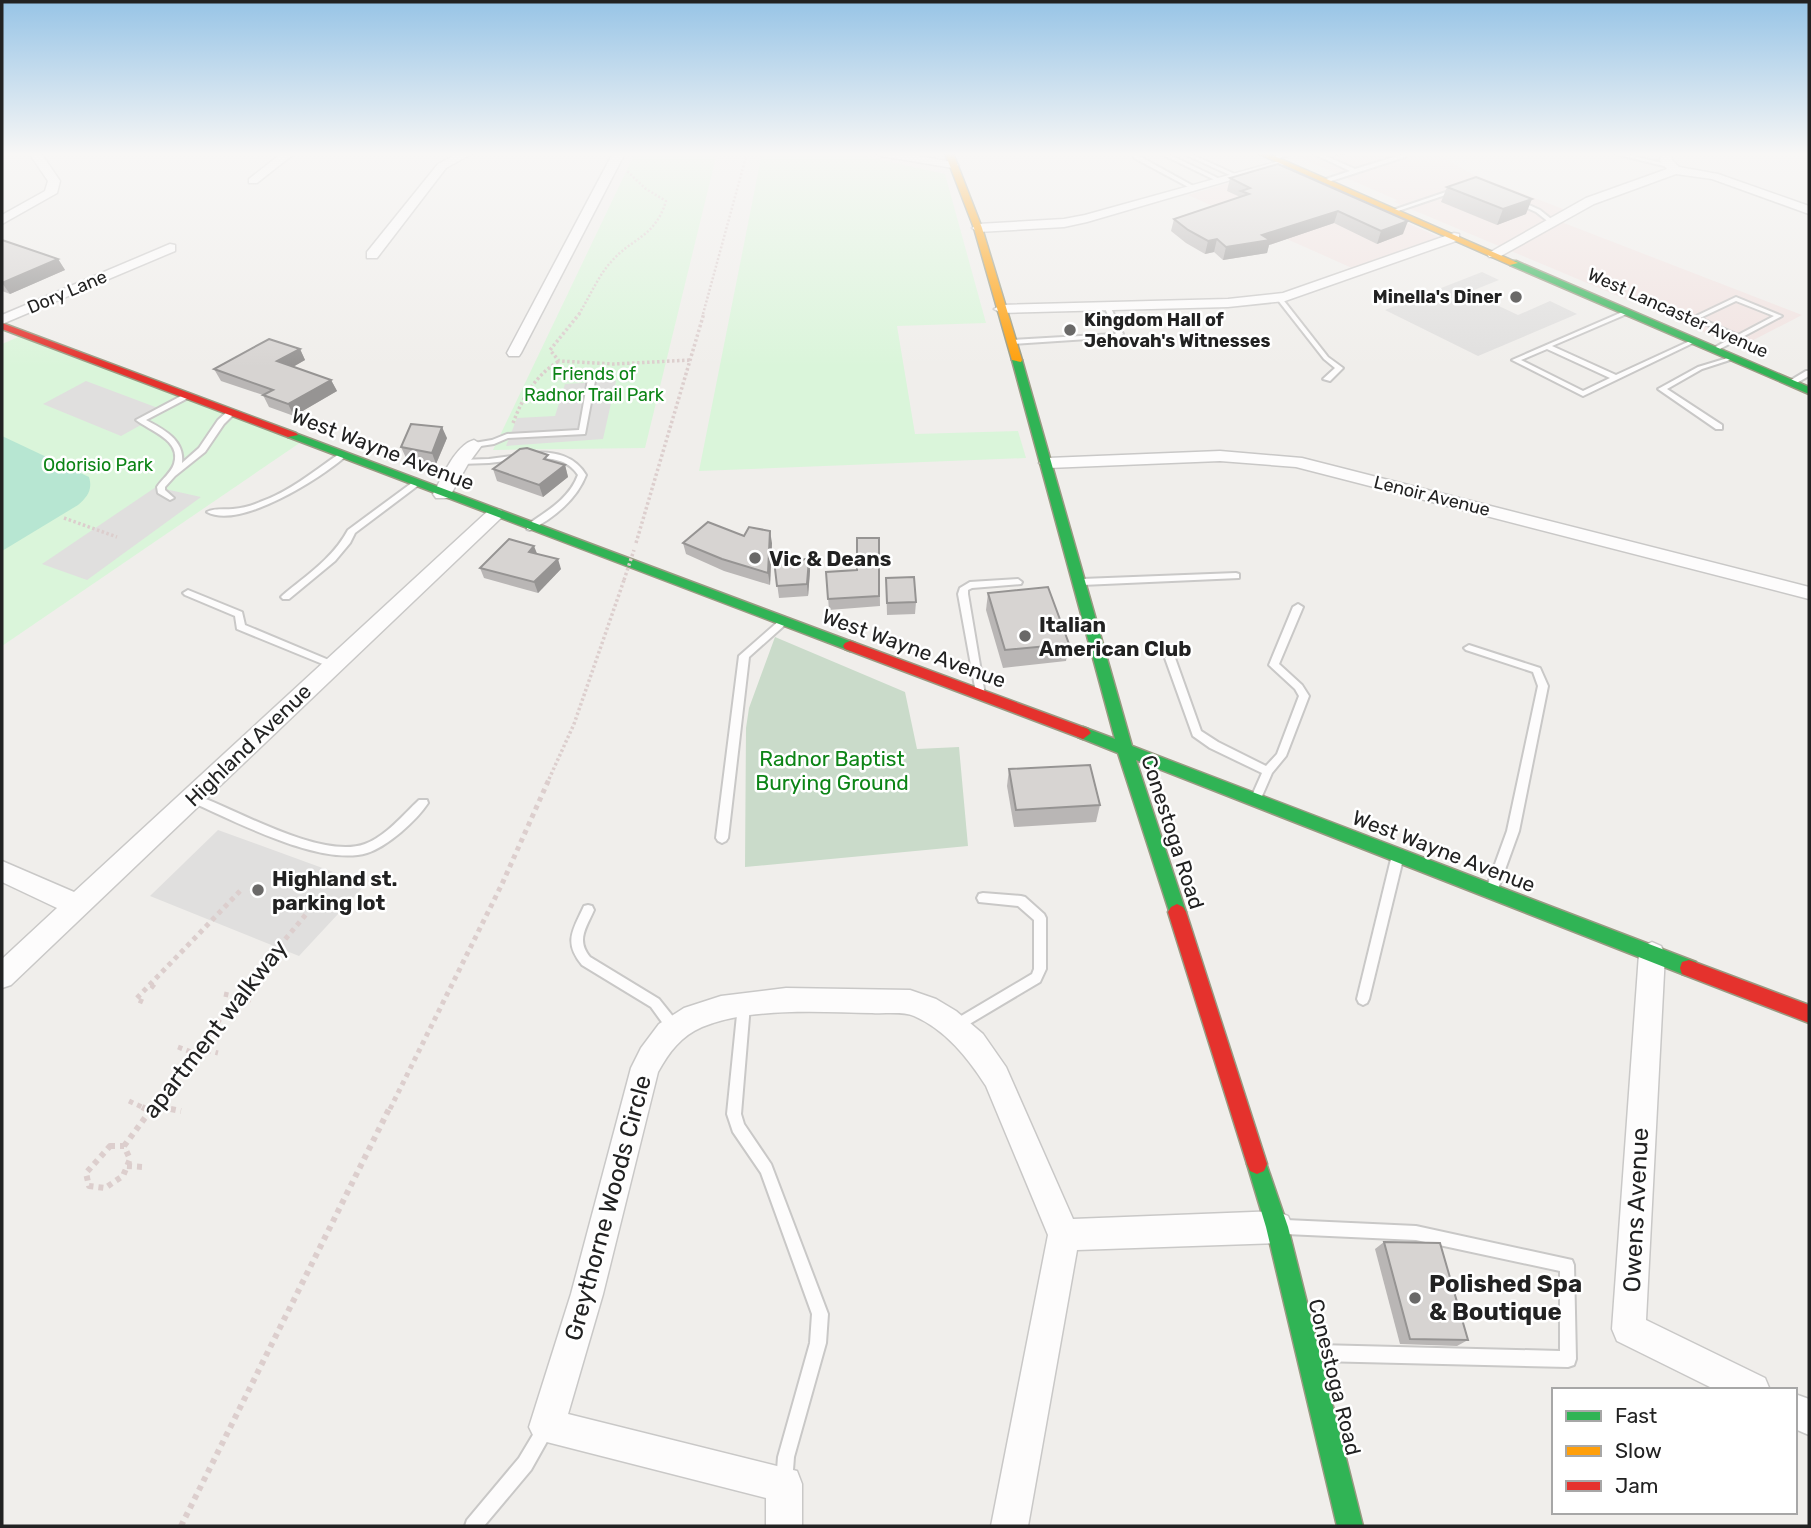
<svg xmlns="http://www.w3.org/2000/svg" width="1811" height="1528" font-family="Rubik,sans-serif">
<rect width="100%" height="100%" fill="#f0eeeb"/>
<g fill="#f1e3e1">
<path d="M1289,153h146l37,21 91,35 -12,9 251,97 -62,32 -346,-145 3,-2z"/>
<path d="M1280,168l159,69 -87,31 -164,-73z"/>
</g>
<path fill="#cadbca" d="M775,637l130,55 12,57 42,-2 9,99 -223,21 1,-139 3,-20z"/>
<g fill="#daf5da">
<path d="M635,153h82l-72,295 -152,2z"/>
<path d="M762,153h89l94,21 41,149 -89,3 18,108 103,-3 8,27 -327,13z"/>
<path d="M23,335l281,105 -302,206v-302z"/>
</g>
<path fill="#b7e6d2" d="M2,436l87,41c4,13 -2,20 -11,28l-76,46z"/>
<g fill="#e0dfde">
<path d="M1482,272l17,8 -30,12 49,23 32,-14 27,13 -99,42 -93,-46z"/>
<path d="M86,381l80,30 -45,25 -78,-32z"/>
<path d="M616,381l-13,58 -97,7 11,-28 38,-2 10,-32z"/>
<path d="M156,487l45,10 -114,83 -45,-16z"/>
<path d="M218,830l110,40 37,15 -66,71 -149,-60z"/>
</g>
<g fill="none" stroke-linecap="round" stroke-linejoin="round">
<g stroke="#c9c8c7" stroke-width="4">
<g id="lane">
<path d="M1133,153h5l1,3 58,32 -5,1 -58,-31z"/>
<path d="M1159,153h7l58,28 -5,1z"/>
<path d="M1182,153h7l50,23 -5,1z"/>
<path d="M1286,153h8l-21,7 -3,-2z"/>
<path d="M1312,153h7l36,16 46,-14 1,-2h5l-2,4 -80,26 -2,-3 27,-9z"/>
<path d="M1611,153h9l51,12 -3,2z"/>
<path d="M1455,189l5,1 -65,22 -5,-1z"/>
<path d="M1518,200l22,10 15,12 -5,1 -14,-11 -20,-9 -1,-1z"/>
<path d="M1277,297h4l47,60 15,11 -13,13 -7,-2 12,-11 -11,-9 -47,-60z"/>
<path d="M1736,297l46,19 -66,35h-4v-2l21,-12 -41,-19zM1736,301l38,15 -36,19 -38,-17z"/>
<path d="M1107,304l3,2 13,28 -5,3 -107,7 -3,-2 3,-2 104,-6 1,-1 -12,-27z"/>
<path d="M1627,310l2,1v2l-77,33 64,29 76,-35 5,1 -114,55 -71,-36zM1547,349l63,29 -27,13 -62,-31z"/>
<path d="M1731,357l5,1 -34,11 -35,20 55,36v4h-6l-58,-40 40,-22z"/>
<path d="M1806,371h3v5l-16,9 -7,-2z"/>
<path d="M588,379l7,2 -10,53 -77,4 -14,6 -20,3 -4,-2 4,-2 18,-3 15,-6 72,-4z"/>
<path d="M183,395l7,2 -44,23c17,9 39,20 36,43l17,-15 19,-28 10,-9 7,2 -11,11 -19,28 -30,24 -10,11v3l9,8 -4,2 -12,-7 -1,-6c5,-8 14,-14 17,-23 8,-24 -24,-33 -38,-44z"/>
<path d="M533,453c21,-2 42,3 53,22 -9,24 -33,44 -56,55l-3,-1v-4c20,-14 42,-26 51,-50 -11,-17 -27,-16 -45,-18z"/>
<path d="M339,454h3l4,2c-25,22 -106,74 -139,56 7,-4 17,-2 26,-3 9,-1 18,-3 27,-7 29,-10 54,-31 79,-48z"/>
<path d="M520,455h3v4l-34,4 -29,1 -4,-2 4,-2 29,-1z"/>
<path d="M413,482h6l1,2 -65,49 -5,10 -15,18 -46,38h-6l-2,-2 2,-2c24,-20 50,-37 65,-65z"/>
<path d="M1236,573l3,1v4l-157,7 -4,-3 4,-3z"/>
<path d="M1018,579l4,3 -1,2 -49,4 -4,2v4l17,101 -2,3h-6l-19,-104 2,-6 10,-6z"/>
<path d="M188,590l54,22 3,13 91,38 2,2 -5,3 -3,-1 -93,-38 -2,-13 -50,-21 -2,-2z"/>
<path d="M1298,604l5,3 -24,57 23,21 7,11 -23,60 -14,17 -13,30h-8l-1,-3 12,-27 -52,-25 -17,-12 -28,-78 5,-3 5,3 26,73 17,11 48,24 11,-12 22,-58 -4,-7 -26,-24 24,-58z"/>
<path d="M783,619l5,3 -2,2 -37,33 -21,181 -2,3 -4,2 -4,-2 -2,-3 23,-182 41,-36z"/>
<path d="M1469,645l71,23 8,18 -29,145 -21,58 -2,3 -4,2 -4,-2 -2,-3 21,-58 31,-145 -5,-14 -67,-22 -2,-2z"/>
<path d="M193,794c43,15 128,66 172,50 21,-8 38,-29 54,-44h8l1,3c-11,17 -41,44 -61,50 -47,14 -134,-33 -178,-52l-1,-3 1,-3z"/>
<path d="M1398,850l4,2 2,3 -35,144 -2,4 -4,2 -4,-2 -2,-4 35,-144 2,-3z"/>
<path d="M983,893l38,3 4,1 19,17 2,4v51l-6,13 -84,50 -5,-2 -1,-4 1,-4 81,-48 2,-5v-49l-16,-14 -39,-4 -2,-4 2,-4z"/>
<path d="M588,905l4,1 2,4c-8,18 -18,30 -4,47l69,42 20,25 1,4 -1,4 -5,2 -5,-2 -18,-25 -69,-42c-19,-23 -9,-35 2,-59z"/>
<path d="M744,999l4,2 2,4 -9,109 3,10 27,40 57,150 -2,29 -32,114 -2,26 -2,6 -6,2 -6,-2 -2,-6 2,-26 32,-114 2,-29 -51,-141 -28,-41 -6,-18 11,-109 2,-4z"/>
<path d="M1286,1220l130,6 156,34 2,5 2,94 -2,6 -6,2 -250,-6 -6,-2 -2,-6 2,-6 6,-2 242,6v-80l-144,-31 -130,-6 -5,-2 -2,-5 2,-5z"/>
<path d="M546,1421l6,2 2,6 -23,41 -47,56h-19l2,-6 52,-62 21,-35z"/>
</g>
</g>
<g stroke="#c9c8c7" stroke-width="3">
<g id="street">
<path d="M29,153h12l19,28 -3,12 -55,31v-9l43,-24 3,-10z"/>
<path d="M282,153h13l-38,30h-8v-4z"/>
<path d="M459,153h14l-27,15 -69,90h-10v-6l71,-88z"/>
<path d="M613,153h12l-104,200 -2,3h-10l-2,-3z"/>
<path d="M875,153h25l53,9 6,3 -6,3 -72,-12z"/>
<path d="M1661,153h10l1,7 7,7 39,7 91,32v8l-97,-35 -36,-5 -82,30 -95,53h-10l-2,-3 99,-56 81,-29 -7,-8z"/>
<path d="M1279,161l10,2 -202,59 -23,5 -86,5 -6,-4 6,-4 86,-5 21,-4z"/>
<path d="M1454,233l5,1v6l-174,61 -57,6 -227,6 -7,-4 7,-4 227,-6 55,-6z"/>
<path d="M170,244l5,1v6l-173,73v-9z"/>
<path d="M474,440l8,5 -14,19 -17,30 -3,4h-12l-3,-4c9,-16 22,-49 41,-54z"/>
<path d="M1220,451l82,7 507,129v12l-513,-132 -76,-6 -172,7 -9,-5 9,-5z"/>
<path d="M495,509l6,1 3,4 -3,4 -490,467 -9,3v-29l55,-51 -55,-26v-21l72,31 415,-382z"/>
<path d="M1652,942l9,4 4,8 -19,366 119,58 5,12h-54l-99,-49 -5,-12 27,-375 4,-8z"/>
<path d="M786,988l124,2 26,9 20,12 27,23 23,33 67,152 204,-8 11,5 5,11 -5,11 -11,5 -200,7 -49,276h-37l57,-291 -62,-149c-18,-28 -40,-56 -72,-70 -11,-5 -29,-2 -42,-3 -52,-1 -122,-6 -170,14 -21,9 -33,25 -44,45l-55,222 -35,120 229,57 5,13v42h-36v-28l-231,-59 -6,-12 42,-133 60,-226 10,-20 18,-24 25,-16 37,-12z"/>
<path d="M1795,1394l14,5v36l-14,-6z"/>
</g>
</g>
<g stroke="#999a82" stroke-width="3">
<g id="fast">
<path d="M1510,261h6l293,126v7l-299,-129z"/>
<path d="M1017,357l5,3 110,386 564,216 2,6 -2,6 -7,2 -7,-2 -546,-214 50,152 -3,5 -6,3 -6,-3 -53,-164 -40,-16 -3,-4 8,-6 32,12 -103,-379z"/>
<path d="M292,432l563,211 2,3 -7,5 -5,-2 -557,-212 -2,-2z"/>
<path d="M1257,1154l7,3 24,70 75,299h-26l-71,-299 -19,-63 3,-7z"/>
</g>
</g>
<g stroke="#999a82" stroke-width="3">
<g id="slow">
<path d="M945,153h8l29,75 40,132 -1,2 -9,-2 -38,-132z"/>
<path d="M1257,153h10l251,110 -8,2z"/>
</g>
</g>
<g stroke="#999a82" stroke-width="3">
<g id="jam">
<path d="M2,323l294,110 2,2 -10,2 -286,-108z"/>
<path d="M850,641l238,88 3,4 -8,6 -5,-2 -233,-88 -2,-3 2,-3z"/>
<path d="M1177,904l6,3 3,5 81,252 -3,7 -7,3 -7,-3 -3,-7 -79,-252 3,-5z"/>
<path d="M1689,960l120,45v18l-127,-49 -2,-6 2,-6z"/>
</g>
</g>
<g stroke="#dccecd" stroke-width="2.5" stroke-dasharray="2 2" stroke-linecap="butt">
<path d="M579,314c10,-16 19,-38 32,-52 20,-24 44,-24 55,-61l-20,-12 -19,-18"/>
<path d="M703,314l44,-161"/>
</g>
<g stroke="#dccecd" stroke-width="3.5" stroke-dasharray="2.5 2.5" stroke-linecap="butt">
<path d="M580,313l-30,37 9,11 55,3 77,-4"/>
<path d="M513,423c10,-26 22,-47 46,-62"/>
<path d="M64,518l53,19"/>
<path d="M636,543l68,-230"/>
<path d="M549,779l25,-55 50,-144"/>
</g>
<g stroke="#dccecd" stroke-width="5" stroke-dasharray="4.5 4.5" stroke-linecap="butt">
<path d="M151,985l5,4"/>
<path d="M224,994l27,6"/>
<path d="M143,1002l-7,-3 107,-111"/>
<path d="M178,1047l16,6"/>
<path d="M198,1048l20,5"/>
<path d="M129,1101l17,8"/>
<path d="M154,1106l16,3"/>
<path d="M152,1109l84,-111 72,-86"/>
<path d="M390,1109l112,-225 48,-107"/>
</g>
<g stroke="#dccecd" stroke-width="6" stroke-dasharray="5 5" stroke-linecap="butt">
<path d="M142,1107l8,4"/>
<path d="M161,1107l20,4"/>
<path d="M110,1146h14l6,13 -7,17 -18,12 -16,-2 -3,-13z"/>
<path d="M124,1146l29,-39"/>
<path d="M127,1166l17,1"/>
<path d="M181,1526l209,-419"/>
</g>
<use href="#lane" fill="#fdfcfc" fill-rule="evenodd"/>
<use href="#street" fill="#fdfcfc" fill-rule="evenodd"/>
<use href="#fast" fill="#30b455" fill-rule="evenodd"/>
<use href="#slow" fill="#ff9f0a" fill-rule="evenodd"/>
<use href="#jam" fill="#e5322d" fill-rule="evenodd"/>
<path stroke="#dccecd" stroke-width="3.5" stroke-dasharray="2.5 2.5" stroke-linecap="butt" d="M624,580l10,-30"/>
</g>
<g fill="#b9b6b5">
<path d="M1278,164l125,70 -26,10 -43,-21 -65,22 -2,8 -44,7 -9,-8 -9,2 -19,-11 -15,-12 3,-12 66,-22 -13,-6 3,-13z"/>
<path d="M1447,187l79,27 -29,11 -56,-23z"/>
<path d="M2,240l56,19 7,11 -55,24 -8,-3z"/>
<path d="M300,349l5,11 -12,7 38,13 6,11 -43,25 -25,-9 -6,-12 -42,-14 -7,-12z"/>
<path d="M447,438l-11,26 -30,-6 -5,-11z"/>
<path d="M565,465l3,12 -25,20 -46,-16 -4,-12z"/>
<path d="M879,538l1,68 -51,4 -3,-38 31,-2z"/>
<path d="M683,543h89l-2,42 -46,-14 -38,-17z"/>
<path d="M537,554l24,15 -23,24 -54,-15 -4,-10z"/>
<path d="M809,559l1,12 -2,25 -29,2 -5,-38z"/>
<path d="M886,578l30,24 -1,12 -28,1z"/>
<path d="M988,593l81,51 -3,17 -63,7 -17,-58z"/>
<path d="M1009,769l91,36 -4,17 -82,5 -7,-41z"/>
<path d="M1384,1242l84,98 -11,6 -57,-2 -25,-95z"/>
</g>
<g fill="#969493">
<path d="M1335,153h28l-29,3z"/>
<path d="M1532,199l-6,15 -29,11 6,-16z"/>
<path d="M1338,211l-4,12 -65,22 -2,8 -44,7 3,-13z"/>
<path d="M1408,221l-5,13 -26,10 4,-13z"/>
<path d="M1217,239l-3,13 -9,2 3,-13z"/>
<path d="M58,259l7,11 -55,24 -8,-11z"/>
<path d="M300,349l5,11 -23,13 -5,-12z"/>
<path d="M331,380l6,11 -43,25 -6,-12z"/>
<path d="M442,427l5,11 -11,26 -4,-11z"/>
<path d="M565,465l3,12 -25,20 -4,-12z"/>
<path d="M770,531l2,12 -2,42 -2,-12z"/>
<path d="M534,546l4,10 -9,-4z"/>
<path d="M558,559l3,10 -23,24 -4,-11z"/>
<path d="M809,559l1,12 -2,25 -1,-12z"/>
</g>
<g fill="#d7d4d2" stroke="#969493" stroke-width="2">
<path d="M1278,164l130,57 -27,10 -43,-20 -76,24 8,5 -44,7 -9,-8 -9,2 -20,-11 -14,-11 75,-25 -8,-3 9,-3 -20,-10z"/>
<path d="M1476,177l56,22 -29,10 -56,-22z"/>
<path d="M2,240l56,19 -56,24z"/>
<path d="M269,339l31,10 -23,12 54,19 -43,24 -25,-9 10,-5 -59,-21z"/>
<path d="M411,424l31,3 -10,26 -31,-6z"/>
<path d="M527,448l21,7 -4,4 21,6 -26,20 -46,-16 27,-20z"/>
<path d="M708,522l36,14 5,-9 21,4 -2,42 -46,-14 -39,-16z"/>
<path d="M857,538h22v58l-51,3 -2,-27 31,-2z"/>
<path d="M509,539l25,7 -5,6 29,7 -24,23 -54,-14z"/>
<path d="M809,559l-2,25 -30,2 -3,-26z"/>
<path d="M914,577l2,25 -29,1 -1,-25z"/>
<path d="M1048,587l21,57 -64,6 -17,-57z"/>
<path d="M1090,765l10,40 -84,5 -7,-41z"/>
<path d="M1384,1242l56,1 28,97 -58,-1z"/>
</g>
<linearGradient id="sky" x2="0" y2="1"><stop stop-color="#97c4e6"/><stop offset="0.42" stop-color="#f8f7f6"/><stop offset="1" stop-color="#f8f7f6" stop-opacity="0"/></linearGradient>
<rect width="1811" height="367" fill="url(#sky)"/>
<g fill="#6a6968" stroke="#fff" stroke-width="2.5">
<circle cx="1516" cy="297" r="7"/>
<circle cx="1070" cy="330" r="7"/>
<circle cx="755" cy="558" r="7"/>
<circle cx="1025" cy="636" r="7"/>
<circle cx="258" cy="890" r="7"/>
<circle cx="1415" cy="1298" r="7"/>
</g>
<g text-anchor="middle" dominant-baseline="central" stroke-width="5" stroke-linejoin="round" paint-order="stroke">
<g font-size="18" fill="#222" stroke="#fff">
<text transform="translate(67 292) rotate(-23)">Dory Lane</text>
<text transform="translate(1678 313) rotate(24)">West Lancaster Avenue</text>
<text transform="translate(1432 496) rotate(14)">Lenoir Avenue</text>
</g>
<g font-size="18" font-weight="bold" fill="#222" stroke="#fff" text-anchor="end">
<text x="1502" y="297">Minella's Diner</text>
<text x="1084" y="320" text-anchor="start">Kingdom Hall of<tspan x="1084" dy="21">Jehovah's Witnesses</tspan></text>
</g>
<g font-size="18" fill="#0c8416" stroke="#fff">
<text x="594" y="374">Friends of<tspan x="594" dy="21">Radnor Trail Park</tspan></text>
<text x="98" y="465">Odorisio Park</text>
</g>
<g font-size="21" fill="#222" stroke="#fff">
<text transform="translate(383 449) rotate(21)">West Wayne Avenue</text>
<text transform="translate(914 648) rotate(20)">West Wayne Avenue</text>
<text transform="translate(248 745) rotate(-44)">Highland Avenue</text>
<text transform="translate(1173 832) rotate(72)">Conestoga Road</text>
<text transform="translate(1444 851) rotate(21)">West Wayne Avenue</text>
<text transform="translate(1335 1377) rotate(76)">Conestoga Road</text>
</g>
<g font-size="21" font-weight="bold" fill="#222" stroke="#fff" text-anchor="start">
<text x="769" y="558">Vic &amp; Deans</text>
<text x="1039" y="624">Italian<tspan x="1039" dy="24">American Club</tspan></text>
<text x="272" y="878">Highland st.<tspan x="272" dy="24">parking lot</tspan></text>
</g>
<g font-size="21" fill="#0c8416" stroke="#fff">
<text x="832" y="758">Radnor Baptist<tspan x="832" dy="24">Burying Ground</tspan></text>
</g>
<g font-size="24" fill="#222" stroke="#fff">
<text transform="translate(215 1029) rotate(-52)">apartment walkway</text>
<text transform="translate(608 1208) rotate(-75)">Greythorne Woods Circle</text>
<text transform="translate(1636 1210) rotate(-87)">Owens Avenue</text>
</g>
<g font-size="24" font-weight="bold" fill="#222" stroke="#fff" text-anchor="start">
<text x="1429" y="1284">Polished Spa<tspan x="1429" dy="28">&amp; Boutique</tspan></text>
</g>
</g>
<rect width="1811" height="1528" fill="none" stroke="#222222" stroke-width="7"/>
<rect x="1552" y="1388" width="245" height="126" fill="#ffffff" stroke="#a7a7a7" stroke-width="2"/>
<rect x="1566" y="1411" width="35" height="10" fill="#30b455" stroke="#a7a7a7" stroke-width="2"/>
<text x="1615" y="1423" font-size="21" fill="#222222">Fast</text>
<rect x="1566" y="1446" width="35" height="10" fill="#ff9f0a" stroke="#a7a7a7" stroke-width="2"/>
<text x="1615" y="1458" font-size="21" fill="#222222">Slow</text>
<rect x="1566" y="1481" width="35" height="10" fill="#e5322d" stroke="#a7a7a7" stroke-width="2"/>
<text x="1615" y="1493" font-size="21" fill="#222222">Jam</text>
</svg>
